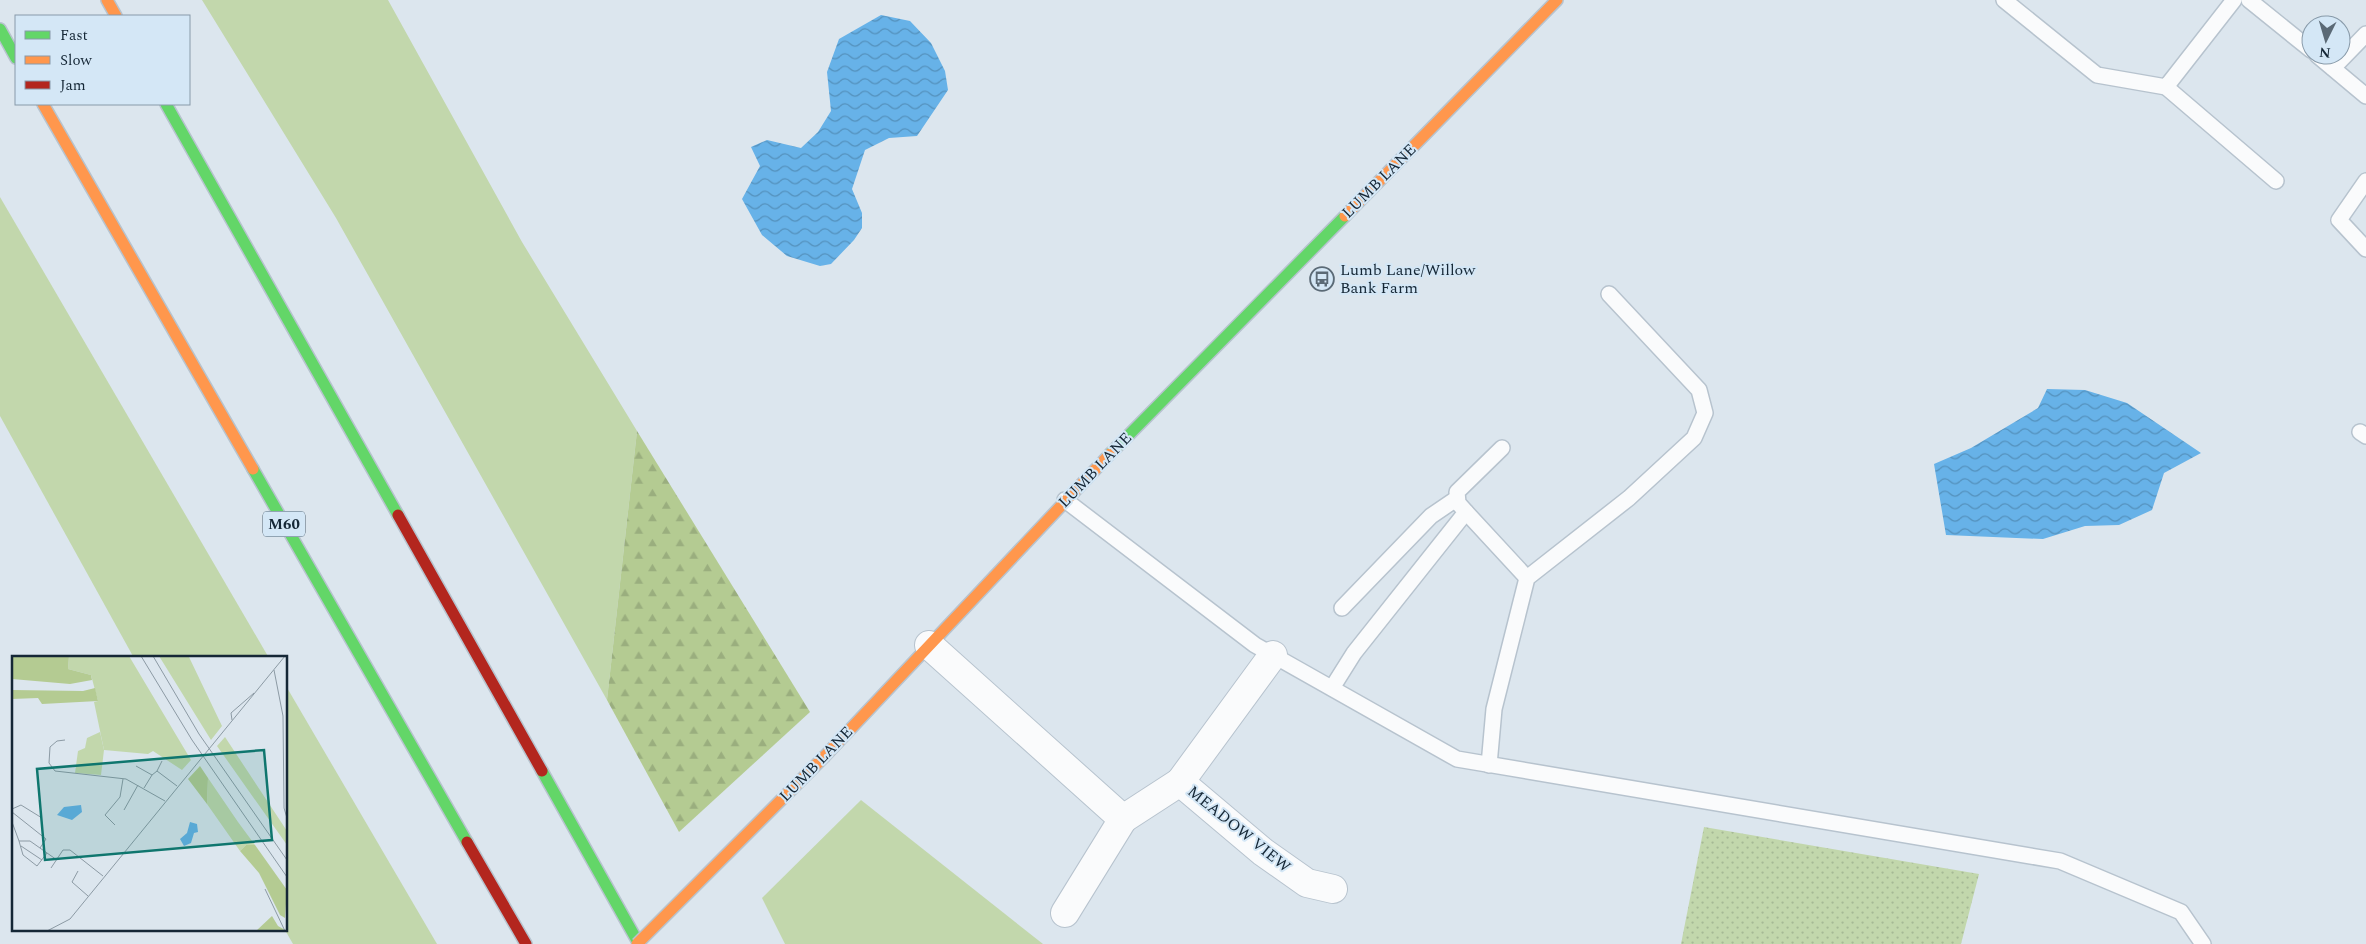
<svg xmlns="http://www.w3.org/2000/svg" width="2366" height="944" font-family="Spectral,serif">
<defs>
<pattern id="forest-firs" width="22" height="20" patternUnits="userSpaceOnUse" patternTransform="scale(1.25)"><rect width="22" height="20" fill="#b4cb92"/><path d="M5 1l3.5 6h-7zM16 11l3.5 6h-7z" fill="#9aae7e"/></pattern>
<pattern id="garden-dots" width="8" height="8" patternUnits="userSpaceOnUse" patternTransform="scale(1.25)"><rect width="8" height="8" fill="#c2d7ac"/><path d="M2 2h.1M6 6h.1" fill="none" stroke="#a6b995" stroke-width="1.8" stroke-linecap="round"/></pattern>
<pattern id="water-waves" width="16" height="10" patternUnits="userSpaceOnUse" patternTransform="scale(1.25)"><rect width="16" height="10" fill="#67b2e8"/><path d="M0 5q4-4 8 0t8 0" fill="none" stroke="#5491bd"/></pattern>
</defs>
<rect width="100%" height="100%" fill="#dce6ee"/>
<g fill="#c2d7ac">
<path d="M202,0h186l134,242 115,189 -30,269 -271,-482z"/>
<path d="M0,197l269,461h-135l-134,-242z"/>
<path d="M286,686l151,258h-144l-8,-14z"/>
<path d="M861,800l182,144h-258l-23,-46z"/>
</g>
<path fill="url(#forest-firs)" d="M637,431l173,281 -131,120 -72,-132z"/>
<path fill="url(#garden-dots)" d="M1704,827l275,47 -18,70h-280z"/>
<g fill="url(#water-waves)">
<path d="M881,15l29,6 21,22 14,28 3,19 -31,46 -28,2 -24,12 -13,39 10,24v15l-8,12 -23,24 -11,2 -33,-10 -25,-21 -20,-36 18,-33 -9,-19 16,-7 34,8 17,-16 13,-21 -4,-39 12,-33z"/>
<path d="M2047,389l38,1 42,13 74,50 -37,20 -12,37 -33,15 -34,1 -42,13 -97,-4 -12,-71 37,-16 67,-40z"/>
</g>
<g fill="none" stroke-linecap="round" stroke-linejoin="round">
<g stroke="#b7c3ce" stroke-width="18">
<g id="lane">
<path d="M2004,0l93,75 69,12 68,-87"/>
<path d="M2249,0l62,50"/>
<path d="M2317,55l49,41"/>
<path d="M2333,68l33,-34"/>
<path d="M2166,87l110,94"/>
<path d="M2366,181l-27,39 27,29"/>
<path d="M2360,432l6,4"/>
<path d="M1065,500l190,145 202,114 603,102 121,51 22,32"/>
<path d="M1466,512l61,66"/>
<path d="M1342,608l89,-92 25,-17"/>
<path d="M1332,688l22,-35 112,-141 -8,-9 -1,-11 45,-44"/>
<path d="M1489,765l5,-56 33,-131 102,-80 65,-60 11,-25 -6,-23 -90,-96"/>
</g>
</g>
<g stroke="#b7c3ce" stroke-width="30">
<g id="street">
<path d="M929,645l194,174 -58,94"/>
<path d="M1180,782l93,-127"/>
<path d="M1123,819l57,-37 83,70 44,31 26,6"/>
</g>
</g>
<g stroke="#b7c3ce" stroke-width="14">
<g id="fast">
<path d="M0,29l16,29"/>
<path d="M166,104l232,411"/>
<path d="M1110,454l235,-238"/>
<path d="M253,469l214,373"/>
<path d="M542,771l97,173"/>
</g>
</g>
<g stroke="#b7c3ce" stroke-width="14">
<g id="slow">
<path d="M107,0l9,16"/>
<path d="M43,104l210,365"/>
<path d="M1345,216l212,-216"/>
<path d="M825,756l285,-302"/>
</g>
</g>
<g stroke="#b7c3ce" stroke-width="14">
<g id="jam">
<path d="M398,515l144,256"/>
<path d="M467,842l59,102"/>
</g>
</g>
<use href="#lane" stroke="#fafbfc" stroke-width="15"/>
<use href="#street" stroke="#fafbfc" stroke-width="28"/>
<use href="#fast" stroke="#63d668" stroke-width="11"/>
<use href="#slow" stroke="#ff974d" stroke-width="11"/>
<use href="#jam" stroke="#b3261e" stroke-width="11"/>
<g stroke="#b7c3ce" stroke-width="14" stroke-linecap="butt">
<path id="slow-bridge" d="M637,944l188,-188"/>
</g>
<use href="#slow-bridge" stroke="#ff974d" stroke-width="11"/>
</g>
<defs>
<g id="bus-ring" transform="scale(1.25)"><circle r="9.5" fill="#d4e7f6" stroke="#5b6a76" stroke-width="1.5"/><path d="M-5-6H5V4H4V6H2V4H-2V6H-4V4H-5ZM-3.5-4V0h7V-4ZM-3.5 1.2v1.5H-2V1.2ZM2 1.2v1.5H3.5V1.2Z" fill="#5b6a76"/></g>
</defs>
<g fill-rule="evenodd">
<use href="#bus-ring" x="1322" y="279"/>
</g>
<g text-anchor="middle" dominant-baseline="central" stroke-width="4" stroke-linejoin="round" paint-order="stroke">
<rect fill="#d4e7f6" stroke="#4e6170" stroke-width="1" x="263" y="511.5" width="42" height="25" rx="4"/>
<g font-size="15" font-weight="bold" fill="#152736">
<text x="284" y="524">M60</text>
</g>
<g font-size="16" fill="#152736" stroke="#d4e7f6">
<text transform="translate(1379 181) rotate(-45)">LUMB LANE</text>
<text transform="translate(1095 470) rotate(-46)">LUMB LANE</text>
<text transform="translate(816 764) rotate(-46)">LUMB LANE</text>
<text transform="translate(1239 829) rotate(39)">MEADOW VIEW</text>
</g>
<g font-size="16" fill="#152736" stroke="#d4e7f6" text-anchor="start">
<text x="1340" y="270">Lumb Lane/Willow<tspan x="1340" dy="18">Bank Farm</tspan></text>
</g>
</g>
<g transform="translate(12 656)">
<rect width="275" height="275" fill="#dce6ee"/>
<path d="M57,0h60l62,104 -9,10 -29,-19 -5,3 -44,-4 -10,-48 4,-1 -7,-26 -23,-6zM147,0l30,1 33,69 -11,14zM213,81l62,94v14l-70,-99zM196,122l30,44 17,23h-9l-6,6 -33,-47z" fill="#c2d7ac"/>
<path d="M0,0h57l-1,13 23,6 1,5 -22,4 -58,-5zM83,32l3,13 -56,3 -4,-6 -26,1v-9l71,1zM188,110l8,12 -1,26 -19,-25zM234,189h9l32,45 -2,28 -5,-3 -21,-42 -19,-22zM260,260l6,10 9,5h-31z" fill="#b4cb92"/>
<path d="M88,76l4,18 -3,25 -26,-2 3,-22 7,-3 2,-10z" fill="#c2d7ac"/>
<path d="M69,149l1,7 -10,8 -15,-5 7,-8zM178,166l7,2 1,8 -4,1 -3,10 -7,3 -4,-7 7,-6z" fill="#67b2e8"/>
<path fill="none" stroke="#8c9aa4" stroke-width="1" d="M129,0l51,84 95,137M141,0l46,78 88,126M262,14l9,46 1,92 3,10M220,64l-1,-7 23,-20M53,84l-8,1 -7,6 -1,16 6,8 71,8 39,22M150,105l-5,10 20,15M124,110l16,9 5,-4M132,132l8,-13M0,153l9,-4 21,13M112,154l14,-25M0,156l34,27 -6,9M0,166l7,19h11l27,19M103,169l-10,-10 15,-18 3,-18M7,185l4,14 14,11 10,-13M9,190l21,14M39,212l12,-18h7l33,26M66,215l-6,11 16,14M253,233l20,42M35,275l23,-12 215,-263"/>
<path fill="#0f766e" fill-opacity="0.15" stroke="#0f766e" stroke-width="2.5" d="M252,94l8,90 -227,20 -8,-91z"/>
<rect width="275" height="275" fill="none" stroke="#152736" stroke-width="2.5"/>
</g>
<rect x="15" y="15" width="175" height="90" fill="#d4e7f6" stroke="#889aa9"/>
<rect x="25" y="31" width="25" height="8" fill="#63d668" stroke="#889aa9"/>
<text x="60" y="40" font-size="15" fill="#152736">Fast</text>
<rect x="25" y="56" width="25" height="8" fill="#ff974d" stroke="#889aa9"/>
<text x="60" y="65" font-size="15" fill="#152736">Slow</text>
<rect x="25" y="81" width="25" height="8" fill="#b3261e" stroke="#889aa9"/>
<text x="60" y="90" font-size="15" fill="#152736">Jam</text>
<g transform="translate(2326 40) rotate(185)"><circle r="24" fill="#d4e7f6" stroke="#889aa9"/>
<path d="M0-4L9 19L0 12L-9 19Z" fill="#5b6a76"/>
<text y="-8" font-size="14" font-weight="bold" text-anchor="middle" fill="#152736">N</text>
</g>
</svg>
